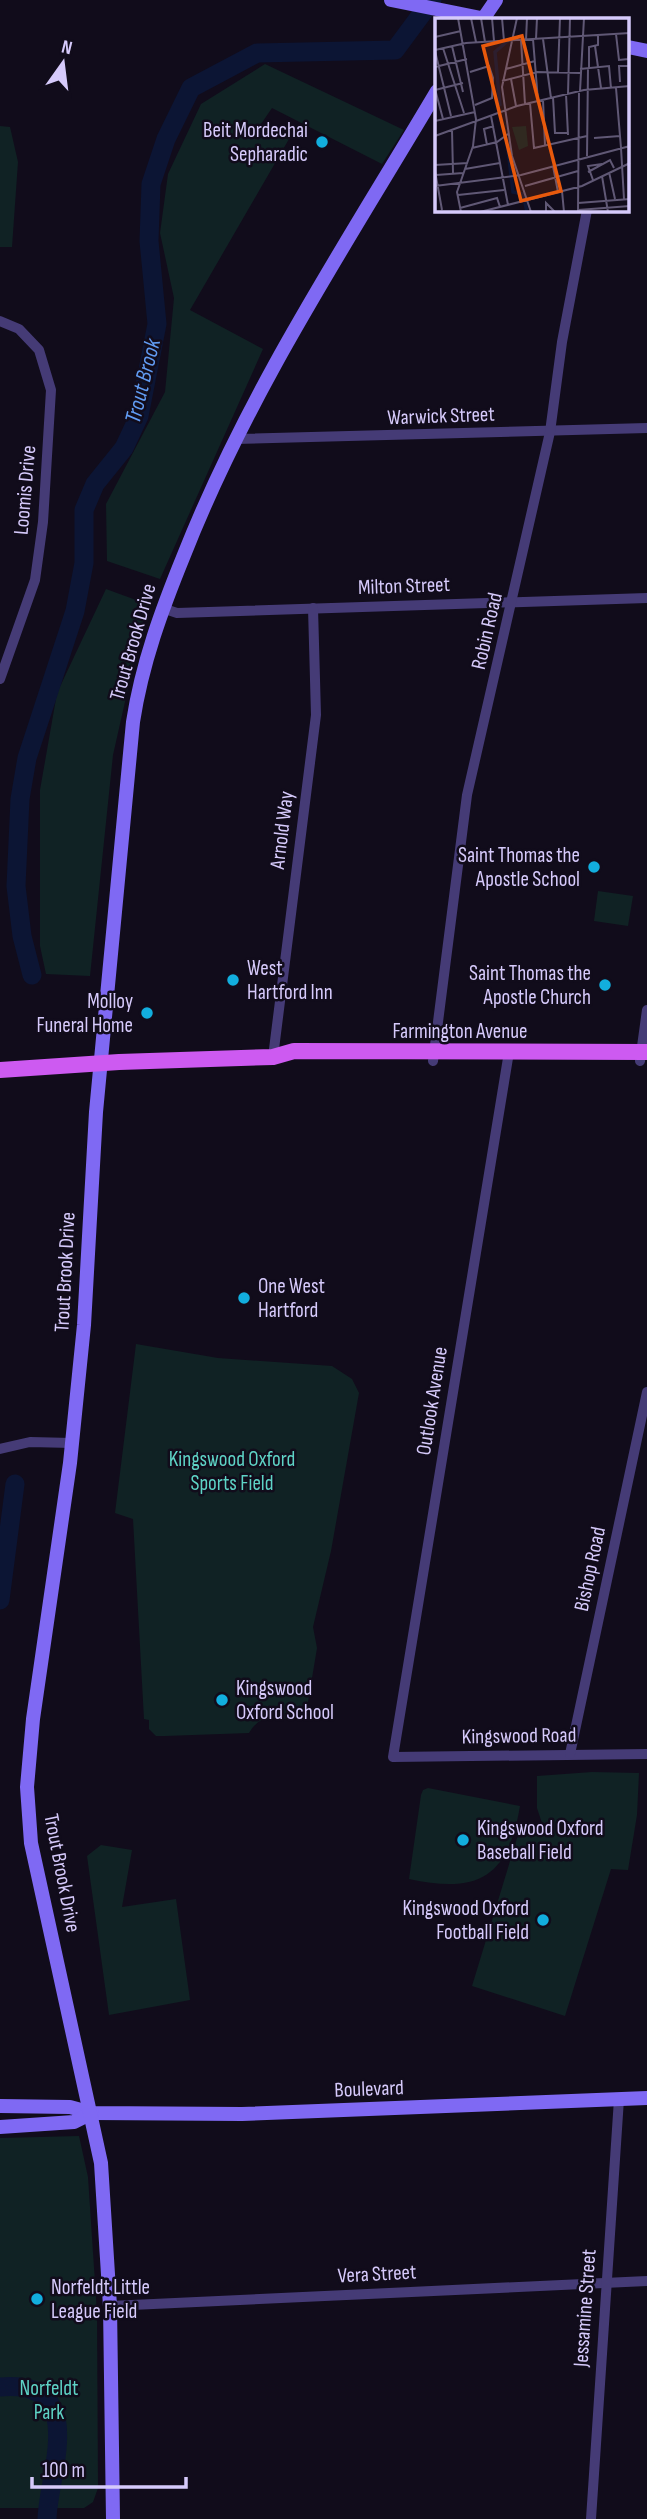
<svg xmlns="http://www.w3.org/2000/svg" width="647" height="2519" font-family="'Sofia Sans Condensed',sans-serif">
<rect width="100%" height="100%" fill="#110c1b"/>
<g fill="#102224">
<path d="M265,64l139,66 -22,34 -110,-56 -11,16 28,15 -99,171 73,39 -103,230 -53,-18 -1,-57 59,-112 9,-94 -14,-65 8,-59 33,-70z"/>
<path d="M0,126l10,1 8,35 -6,85h-12z"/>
<path d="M106,589l41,15 -34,151 -23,221 -44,-2 -6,-28v-156l17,-97z"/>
<path d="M598,891l35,5 -5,30 -34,-5z"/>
<path d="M136,1344l82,14 114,8 20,13 7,14 -28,158 -18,76 4,21 -10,60 -13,1 -3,11c-20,-3 -30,-6 -42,13l-84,3h-9l-7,-7v-9l-5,-1 -11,-200 -18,-6z"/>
<path d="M592,1772l47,1 -2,42 -9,55 -17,-1 -46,147 -93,-30 49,-161 24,7 -8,-24v-32z"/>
<path d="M428,1788l92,18c-12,71 -41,88 -111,73l12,-84 2,-5z"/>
<path d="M101,1845l31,5 -10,57 54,-8 14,101 -81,15 -22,-159z"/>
<path d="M79,2136l9,41 9,136 1,175 -5,14 -9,6h-84v-370z"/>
</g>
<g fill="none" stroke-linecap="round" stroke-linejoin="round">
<g stroke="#0c1534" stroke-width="19">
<path d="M32,975l-10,-39 -6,-50 4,-87 7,-41 48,-147 9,-48v-53l11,-26 29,-36 15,-32 18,-92 -8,-83 2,-57 15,-45 25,-51 66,-35 138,-3 37,-50"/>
<path d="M0,1600l15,-116"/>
<path d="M0,2387c90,-8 48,87 47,132"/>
</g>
<g stroke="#453b76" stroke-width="10">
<path d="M0,321l19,8 20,21 12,40 -8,132 -8,58 -35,99"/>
<path d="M235,439l412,-11"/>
<path d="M162,608l15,5 470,-15"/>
<path d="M509,1052l-116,705 254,-3"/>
<path d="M273,1057l43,-342 -3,-107"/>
<path d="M433,1061l34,-266 83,-363 12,-90 25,-132"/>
<path d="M640,1061l7,-51"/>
<path d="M0,1449l30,-7 42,1"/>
<path d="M570,1754l77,-362"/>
<path d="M110,2306l537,-25"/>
<path d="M591,2519l28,-420"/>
</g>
<g stroke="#7f69f3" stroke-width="14">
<path d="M391,0l95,19"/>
<path d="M483,19l13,-19"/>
<path d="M628,47l19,4"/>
<path d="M0,2106l70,1 22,6 150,1 405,-16"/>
<path d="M0,2127l74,-5 18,-9"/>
<path d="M113,2519l-3,-213 -9,-143 -70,-320 -4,-56 6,-68 37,-256 14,-138 12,-213 37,-390c9,-59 29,-113 51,-167 65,-165 163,-312 253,-464"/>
</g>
<path stroke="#cd5af1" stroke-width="16" d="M0,1070l119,-8 154,-5 21,-6 353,1"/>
</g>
<g fill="#12aede" stroke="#110c1b" stroke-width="2.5">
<circle cx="322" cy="142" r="7"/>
<circle cx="594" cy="867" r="7"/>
<circle cx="233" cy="980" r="7"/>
<circle cx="605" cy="985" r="7"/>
<circle cx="147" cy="1013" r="7"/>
<circle cx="244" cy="1298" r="7"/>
<circle cx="222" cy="1700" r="7"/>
<circle cx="463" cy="1840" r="7"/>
<circle cx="543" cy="1920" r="7"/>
<circle cx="37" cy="2299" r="7"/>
</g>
<g text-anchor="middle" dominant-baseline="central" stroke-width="5" stroke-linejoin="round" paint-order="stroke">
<g font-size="21" fill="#d6cafb" stroke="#110c1b" text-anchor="end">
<text x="308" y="130">Beit Mordechai<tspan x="308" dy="24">Sepharadic</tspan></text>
<text x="580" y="855">Saint Thomas the<tspan x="580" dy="24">Apostle School</tspan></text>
<text x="247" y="968" text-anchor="start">West<tspan x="247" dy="24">Hartford Inn</tspan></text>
<text x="591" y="973">Saint Thomas the<tspan x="591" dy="24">Apostle Church</tspan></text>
<text x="133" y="1001">Molloy<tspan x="133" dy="24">Funeral Home</tspan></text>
<text x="258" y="1286" text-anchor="start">One West<tspan x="258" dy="24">Hartford</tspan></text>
<text x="236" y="1688" text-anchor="start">Kingswood<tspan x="236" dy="24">Oxford School</tspan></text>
<text x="477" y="1828" text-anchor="start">Kingswood Oxford<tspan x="477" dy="24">Baseball Field</tspan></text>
<text x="529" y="1908">Kingswood Oxford<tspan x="529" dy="24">Football Field</tspan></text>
<text x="51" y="2287" text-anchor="start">Norfeldt Little<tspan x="51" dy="24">League Field</tspan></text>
</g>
<g font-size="21" fill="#d6cafb" stroke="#110c1b">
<text transform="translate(441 416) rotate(-2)">Warwick Street</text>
<text transform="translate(25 490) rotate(-85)">Loomis Drive</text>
<text transform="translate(404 586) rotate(-2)">Milton Street</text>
<text transform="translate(487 631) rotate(-77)">Robin Road</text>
<text transform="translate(133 642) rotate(-74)">Trout Brook Drive</text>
<text transform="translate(282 830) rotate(-83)">Arnold Way</text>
<text x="460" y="1031">Farmington Avenue</text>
<text transform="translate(65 1272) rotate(-87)">Trout Brook Drive</text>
<text transform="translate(432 1401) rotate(-81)">Outlook Avenue</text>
<text transform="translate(590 1569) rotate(-78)">Bishop Road</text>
<text transform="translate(519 1736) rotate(-1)">Kingswood Road</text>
<text transform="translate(62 1873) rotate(79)">Trout Brook Drive</text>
<text transform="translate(369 2089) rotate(-2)">Boulevard</text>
<text transform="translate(377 2274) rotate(-3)">Vera Street</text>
<text transform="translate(585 2308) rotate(-86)">Jessamine Street</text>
</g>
<g font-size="21" fill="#5ed3c6" stroke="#110c1b">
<text x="232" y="1459">Kingswood Oxford<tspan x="232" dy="24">Sports Field</tspan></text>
<text x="49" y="2388">Norfeldt<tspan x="49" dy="24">Park</tspan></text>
</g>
<g font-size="23" font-style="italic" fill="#619bf2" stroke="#110c1b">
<text transform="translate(143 381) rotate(-76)">Trout Brook</text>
</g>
</g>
<g transform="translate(435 18)">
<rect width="194" height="194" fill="#110c1b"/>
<path d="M91,108l2,20 -9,4 -7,-23z" fill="#102224"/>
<path fill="none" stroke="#0c1534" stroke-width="3.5" d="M65,88l-5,-54 15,-13M72,124l6,50 10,2 4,18"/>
<path fill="none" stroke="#605875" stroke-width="2" d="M23,0l18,101 -3,27 -16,46 4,20M36,0l5,24M46,0l4,24M57,0l2,23M67,0l2,23M82,0l-15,69 10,69 19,56M181,16l3,26 9,-1 2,-7M0,19l26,-6M98,21l5,62M101,21l1,-21M108,21l8,59M86,22l4,64M91,22l1,-22M17,28l11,46M160,28l6,42M8,30l21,65M0,32l31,-7 164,-10M0,33l16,65M0,49l32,-8M154,50v-21l9,-2v-9M71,51l29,-8M145,51l29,-3 2,22M35,54l19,-6 4,12 -1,20 -17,7M123,54l2,-54M76,61l5,27M67,63l35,-9 43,1M185,64l-1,-16h11M181,70l5,60M0,71l8,30M0,72l28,-7M145,73l4,-73M131,76l2,41M133,76l2,-76M118,79l2,36h13M108,82l2,45M95,85l4,45 53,-12M56,98l17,89M0,103l40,-9M17,112l1,43M0,118l82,-30 67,-16 46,-4M159,120l26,-2M52,127l-3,-16 10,-3M37,130l25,-6 11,-8M186,130l3,51M152,138l1,-88M0,147l33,-2M118,148l5,26M30,151l35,-6M0,153l7,39M153,154l22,-12 4,8M174,154l6,27M1,157l27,-2M167,158l6,36M158,162l-5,-14 14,-2M0,168l86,-11 109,-29M90,168l53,-15M127,173l2,21M23,177l46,-5M143,185l52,-4M25,190l37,-10 3,9M143,192l52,-4M45,194l102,-26 48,-23M111,194v-9l9,9M143,194l1,-121"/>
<path fill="#e8590c" fill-opacity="0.15" stroke="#e8590c" stroke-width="3.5" d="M87,18l39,155 -40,10 -38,-155z"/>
<rect width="194" height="194" fill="none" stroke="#d6cafb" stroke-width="3.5"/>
</g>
<g transform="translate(63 63) rotate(14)" stroke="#110c1b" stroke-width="5" paint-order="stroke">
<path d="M0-5L12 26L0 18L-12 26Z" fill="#d6cafb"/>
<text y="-10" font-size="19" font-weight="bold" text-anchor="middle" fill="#d6cafb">N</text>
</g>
<path d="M32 2477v10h154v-10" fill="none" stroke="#d6cafb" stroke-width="3.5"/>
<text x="42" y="2477" font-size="21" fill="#d6cafb" stroke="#110c1b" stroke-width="5" paint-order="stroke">100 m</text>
</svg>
